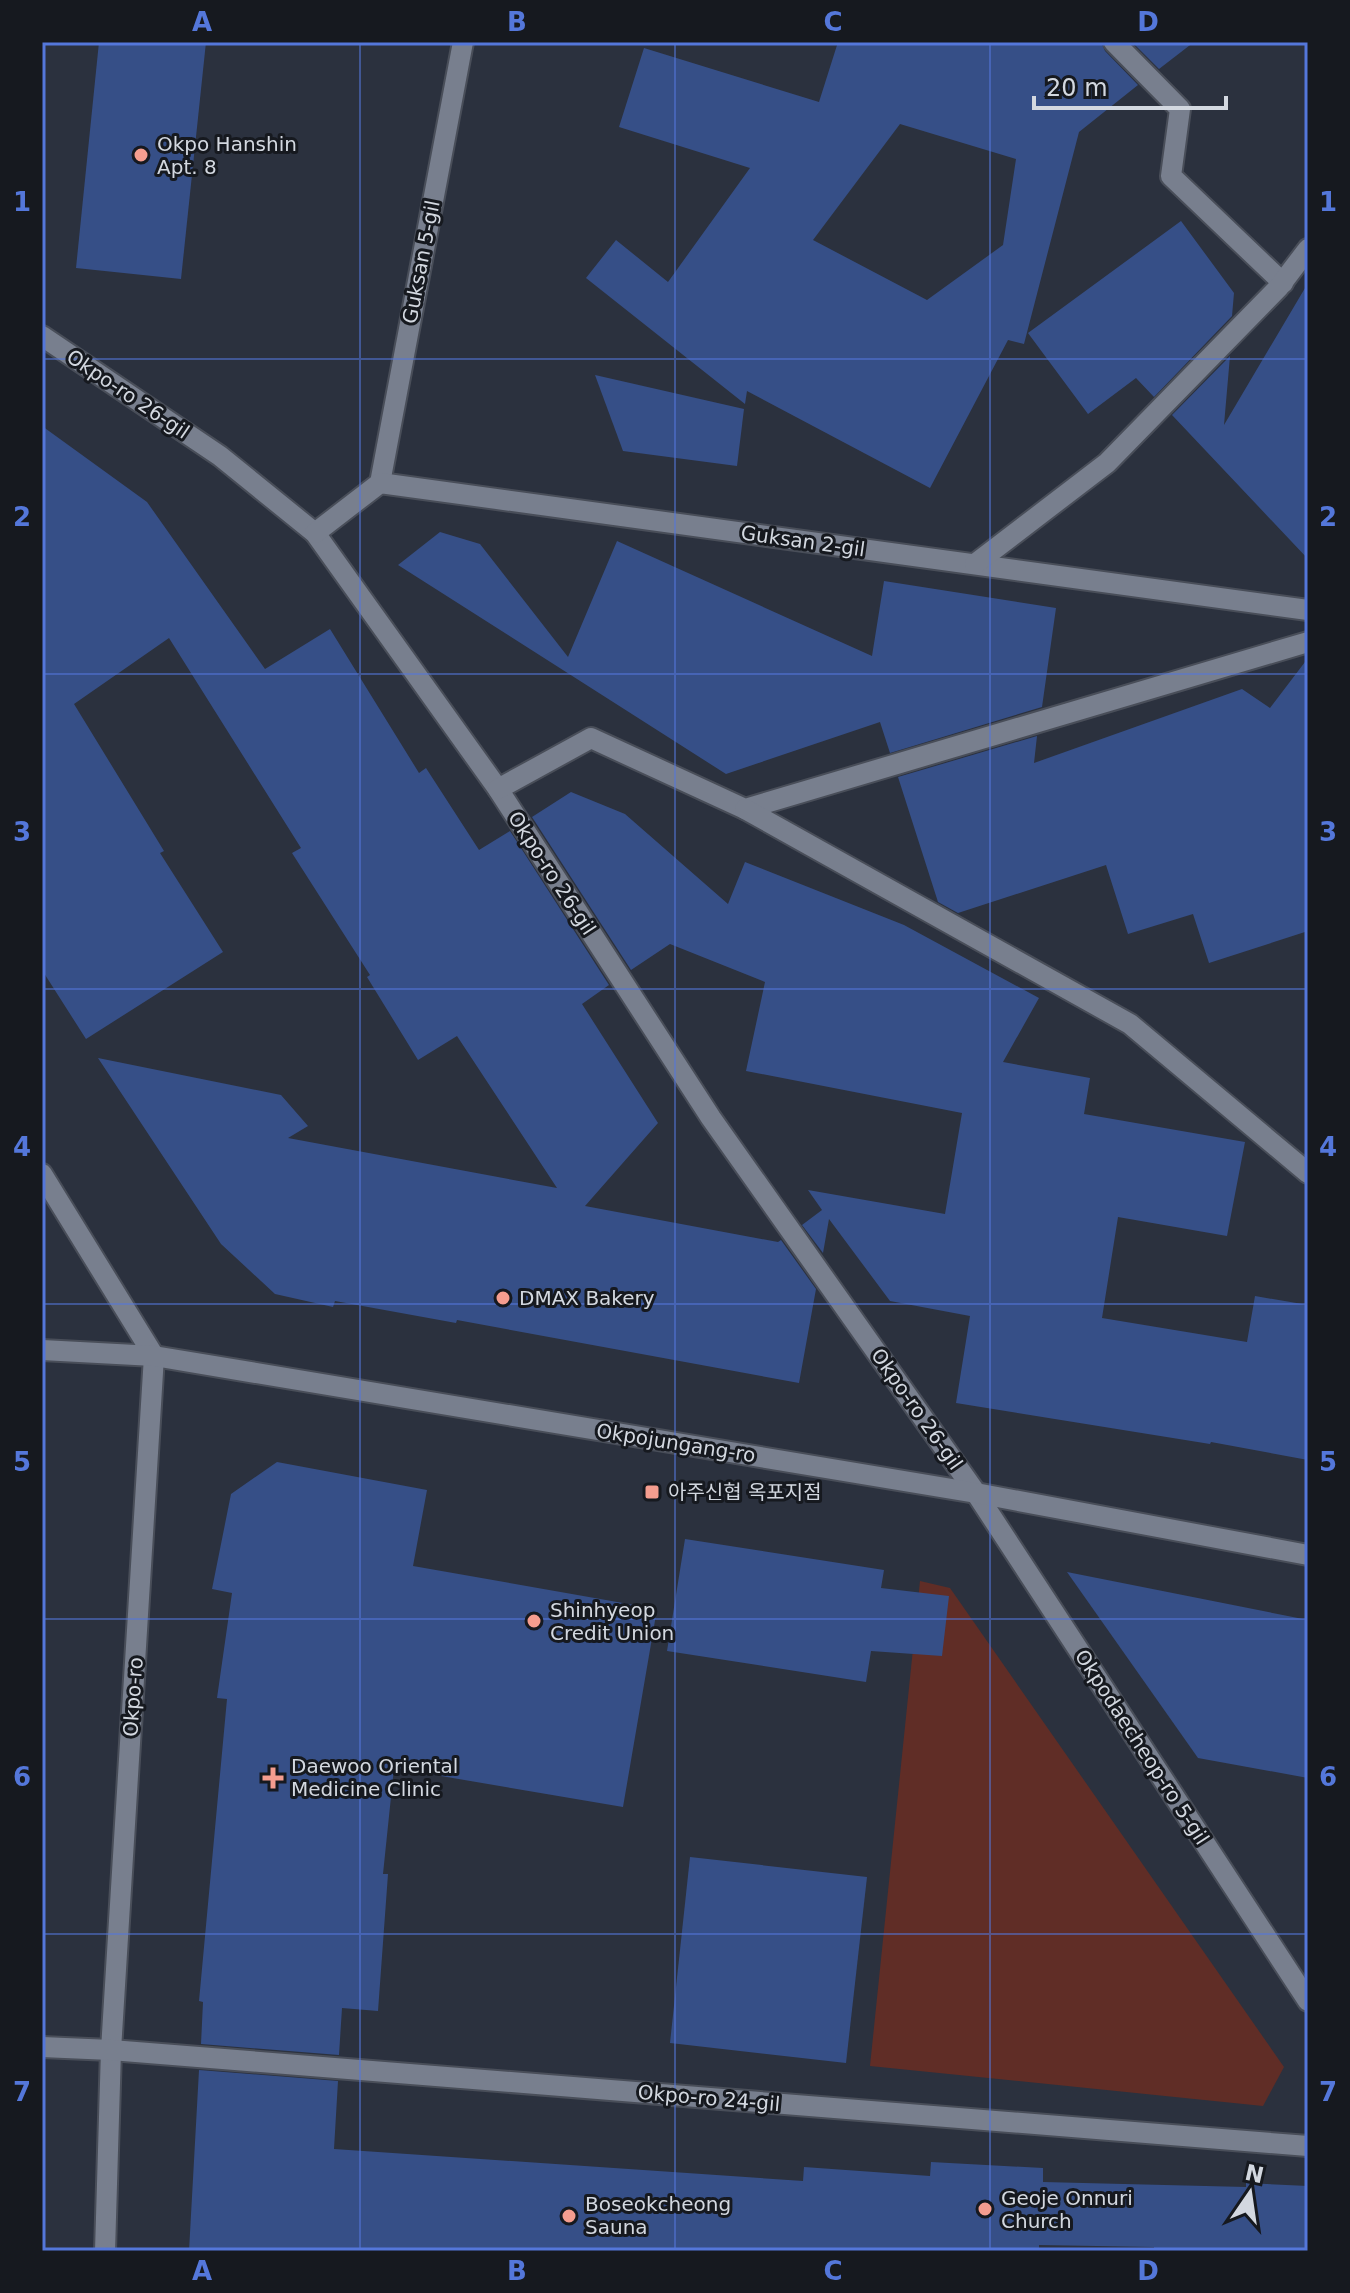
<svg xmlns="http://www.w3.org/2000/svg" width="1350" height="2293" font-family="'DejaVu Sans','Noto Sans KR',sans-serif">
<rect width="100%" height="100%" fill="#2b313e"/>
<path fill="#602d26" d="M920,1581l30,7 334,479 -21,39 -393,-40z"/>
<g fill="#364f87" fill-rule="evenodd">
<path d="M99,42h107l-25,237 -105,-11z"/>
<path d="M838,42h263l4,9 33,34 -59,47 -55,212 -16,-4 -78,148 -183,-97 -2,13 -159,-126 30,-38 52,42 82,-114 -131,-41 25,-79 175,54zM900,124l116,35 -13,86 -76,55 -114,-60z"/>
<path d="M1132,42h62l-35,27z"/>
<path d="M1181,221l53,72 -2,23 -78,81 -18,-19 -48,36 -60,-81z"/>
<path d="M1308,283v276l-136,-144 58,-59 -6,69z"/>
<path d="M595,375l149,34 -7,57 -114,-15z"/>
<path d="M42,426l105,76 118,167 65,-40 89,144 7,-5 53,82 31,-19 99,154 -27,19 76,119 -73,83 193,36 3,-2 35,49 -17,94 -342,-63 -1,3 -121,-22 -2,6 -58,-13 -54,-50 -123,-186 183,37 27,31 -20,12 269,50 -100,-152 -39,24 -51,-83 3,-2 -78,-122 9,-5 -132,-210 -95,66 90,147 -4,2 63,99 -137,87 -44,-69z"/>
<path d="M440,532l40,12 88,113 49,-116 255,115 12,-75 172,27 -14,99 -152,46 -10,-31 -154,52 -328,-209z"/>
<path d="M1308,658v273l-99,32 -16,-49 -65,20 -22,-69 -148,48 -20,-11 -40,-125 139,-41 -3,27 208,-74 28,19z"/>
<path d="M571,792l54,22 103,90 17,-42 159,63 135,73 -36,64 87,16 -6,36 161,28 -18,94 -109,-19 -16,101 145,24 8,-46 53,9v155l-97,-18 -1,2 -254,-41 14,-87 -80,-15 -61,-82 -6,34 -21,-28 20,-15 -14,-20 137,24 17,-101 -216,-42 19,-89 -95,-38 -39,26 -99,-153z"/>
<path d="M277,1462l150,28 -14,76 244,43 -34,198 -229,-39 -11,106h5l-10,137 -36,-3 -3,47 -138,-11 2,-42 -4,-1 28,-302 -10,-1 15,-105 -20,-4 19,-95z"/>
<path d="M685,1539l199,31 -3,18 68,8 -7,60 -71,-5 -5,31 -199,-31z"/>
<path d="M1067,1572l241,48v158l-110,-20z"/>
<path d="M690,1857l177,20 -21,186 -176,-20z"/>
<path d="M199,2070l139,11 -4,68 469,32 1,-14 126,9 1,-14 112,6v14l203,5v-4l62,3v65h-154v-4l-115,-2v6h-850z"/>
</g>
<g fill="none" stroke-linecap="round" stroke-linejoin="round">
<g stroke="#494e59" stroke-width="24">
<g id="minor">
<path d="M1114,42l66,67 -9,67 112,107"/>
<path d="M42,336l178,120 95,77 183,256 213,329 265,375 332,508"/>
<path d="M380,483l83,-441"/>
<path d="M315,533l65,-50 928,127"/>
<path d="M975,564l132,-101 172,-176 29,-38"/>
<path d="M498,789l93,-51 154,71 563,-167"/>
<path d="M745,809l385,215 178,149"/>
<path d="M42,1174l112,182 -43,694 -6,201"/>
<path d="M42,1350l112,6 822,137 332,62"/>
<path d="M42,2047l69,3 1197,96"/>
</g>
</g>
<use href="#minor" stroke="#787f8e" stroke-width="20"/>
</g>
<path fill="none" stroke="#5477da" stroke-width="2" stroke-opacity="0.55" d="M360,42v2209M675,42v2209M990,42v2209M42,359h1266M42,674h1266M42,989h1266M42,1304h1266M42,1619h1266M42,1934h1266"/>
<g fill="#f59d8f" stroke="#16191f" stroke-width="3">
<circle cx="141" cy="155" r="8"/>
<circle cx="503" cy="1298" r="8"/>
<rect x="644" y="1484" width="16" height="16" rx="4"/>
<circle cx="534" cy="1621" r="8"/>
<path d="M269 1766h8v8h8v8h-8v8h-8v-8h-8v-8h8z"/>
<circle cx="985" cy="2209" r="8"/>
<circle cx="569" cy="2216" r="8"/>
</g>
<g text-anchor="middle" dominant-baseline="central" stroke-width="6" stroke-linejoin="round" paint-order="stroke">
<g font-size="20" fill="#d3d8e0" stroke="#16191f" text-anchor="start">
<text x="157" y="144">Okpo Hanshin<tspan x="157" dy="23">Apt. 8</tspan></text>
<text x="519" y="1298">DMAX Bakery</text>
<text x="668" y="1492">아주신협 옥포지점</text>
<text x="550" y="1610">Shinhyeop<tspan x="550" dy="23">Credit Union</tspan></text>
<text x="291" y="1766">Daewoo Oriental<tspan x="291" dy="23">Medicine Clinic</tspan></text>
<text x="1001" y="2198">Geoje Onnuri<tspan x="1001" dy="23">Church</tspan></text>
<text x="585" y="2204">Boseokcheong<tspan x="585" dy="23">Sauna</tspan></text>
</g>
<g font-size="20" fill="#d3d8e0" stroke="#16191f">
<text transform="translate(421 262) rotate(-79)">Guksan 5-gil</text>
<text transform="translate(128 394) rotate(34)">Okpo-ro 26-gil</text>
<text transform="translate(803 541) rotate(8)">Guksan 2-gil</text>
<text transform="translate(552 873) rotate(57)">Okpo-ro 26-gil</text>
<text transform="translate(917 1409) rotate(55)">Okpo-ro 26-gil</text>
<text transform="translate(676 1443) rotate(9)">Okpojungang-ro</text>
<text transform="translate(133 1697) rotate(-86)">Okpo-ro</text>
<text transform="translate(1142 1747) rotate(57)">Okpodaecheop-ro 5-gil</text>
<text transform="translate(709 2098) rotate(5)">Okpo-ro 24-gil</text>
</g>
</g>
<rect width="1350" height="2293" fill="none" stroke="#16191f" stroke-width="88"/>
<g transform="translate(1250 2193) rotate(13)" stroke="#16191f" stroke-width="6" paint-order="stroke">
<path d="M0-6L14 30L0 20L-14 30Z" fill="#d3d8e0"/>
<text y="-12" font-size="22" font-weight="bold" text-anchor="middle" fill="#d3d8e0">N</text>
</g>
<path d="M1034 96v12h192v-12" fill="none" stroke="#d3d8e0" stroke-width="4"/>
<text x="1046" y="96" font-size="24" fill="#d3d8e0" stroke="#16191f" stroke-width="6" paint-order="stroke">20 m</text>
<rect x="44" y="44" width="1262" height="2205" fill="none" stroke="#5477da" stroke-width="3"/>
<g font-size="26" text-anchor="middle" font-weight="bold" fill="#5477da">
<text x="202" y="31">A</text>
<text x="517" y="31">B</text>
<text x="833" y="31">C</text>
<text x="1148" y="31">D</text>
<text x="22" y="211">1</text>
<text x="1328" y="211">1</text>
<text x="22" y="526">2</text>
<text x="1328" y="526">2</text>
<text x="22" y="841">3</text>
<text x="1328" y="841">3</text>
<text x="22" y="1156">4</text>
<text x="1328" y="1156">4</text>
<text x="22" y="1471">5</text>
<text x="1328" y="1471">5</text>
<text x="22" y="1786">6</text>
<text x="1328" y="1786">6</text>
<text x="22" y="2101">7</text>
<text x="1328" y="2101">7</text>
<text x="202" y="2280">A</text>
<text x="517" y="2280">B</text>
<text x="833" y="2280">C</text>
<text x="1148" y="2280">D</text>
</g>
</svg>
